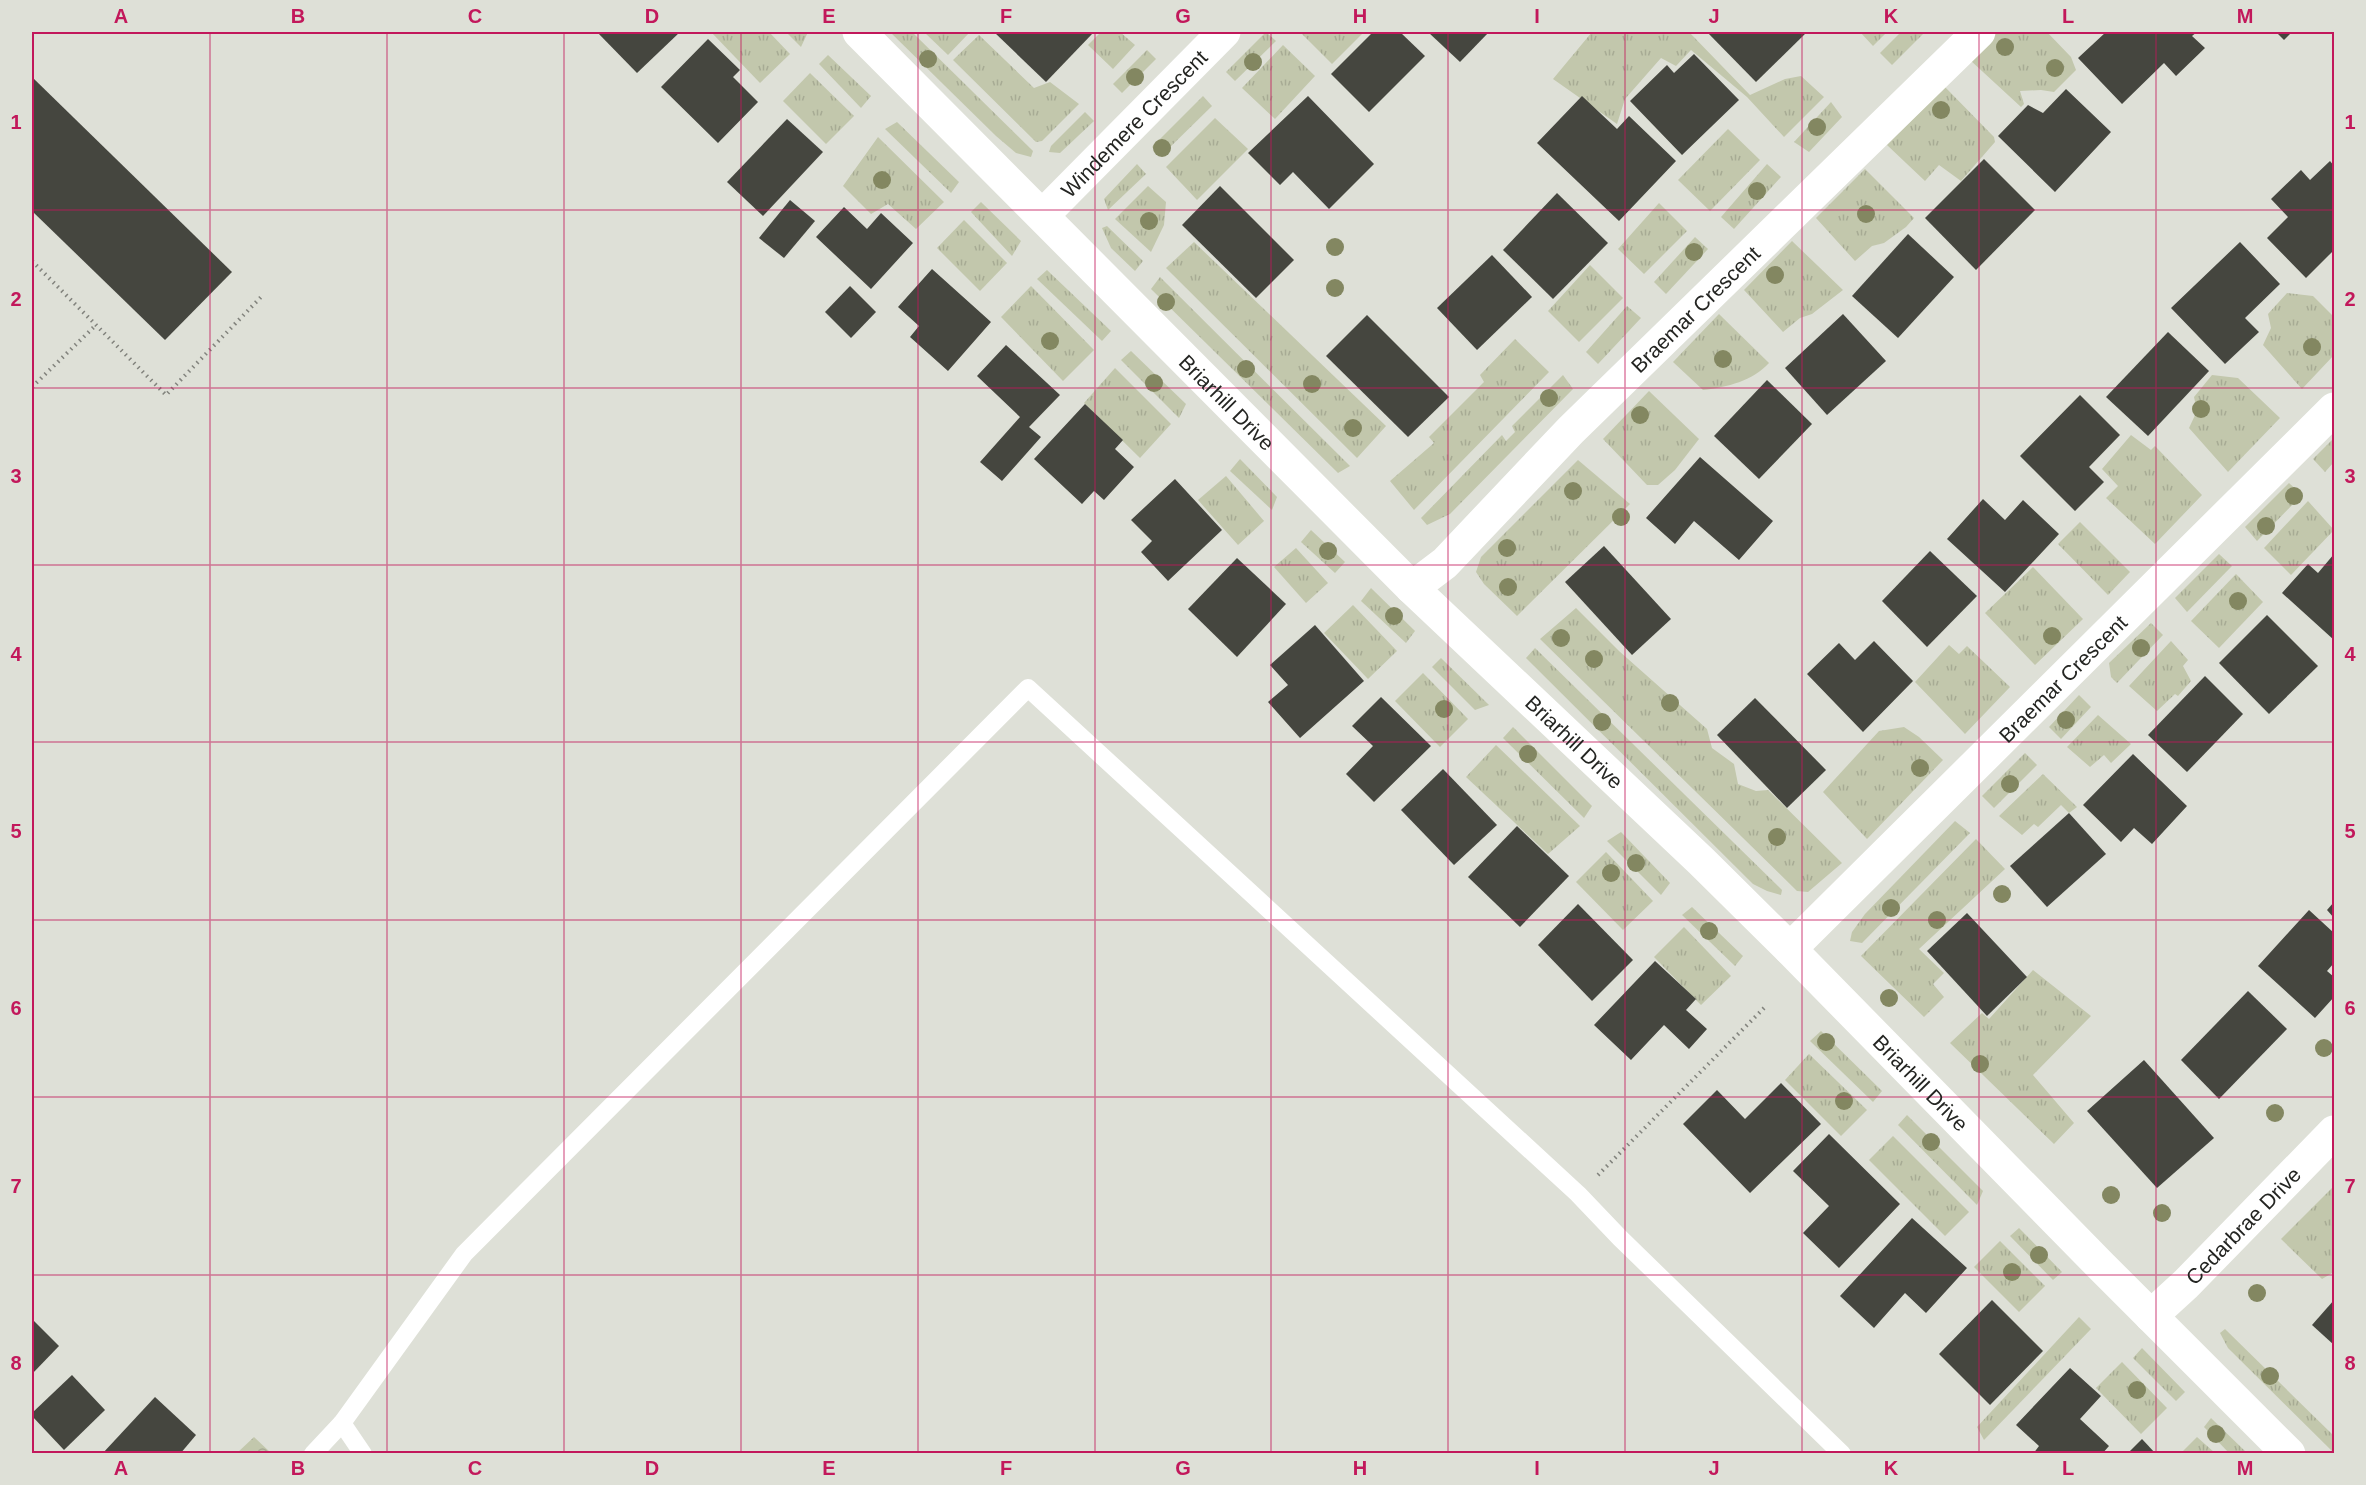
<svg xmlns="http://www.w3.org/2000/svg" width="2366" height="1485" font-family="Helvetica,sans-serif">
<defs>
<pattern id="grass-tufts" width="24" height="20" patternUnits="userSpaceOnUse" patternTransform="scale(1.5)"><rect width="24" height="20" fill="#c2c7ac"/><path d="M3 7l-1-3M5 7V3M7 7l1-3M15 17l-1-3M17 17v-4M19 17l1-3" fill="none" stroke="#a7ab94"/></pattern>
<pattern id="park-crowns" width="20" height="18" patternUnits="userSpaceOnUse" patternTransform="scale(1.5)"><rect width="20" height="18" fill="#c2c7ac"/><path d="M2 6a3 3 0 1 1 6 0M12 15a3 3 0 1 1 6 0" fill="none" stroke="#a7ab94"/></pattern>
</defs>
<rect width="100%" height="100%" fill="#dee0d7"/>
<g fill="url(#grass-tufts)">
<path d="M711,32h58l21,22 -30,29z"/>
<path d="M786,32h22l-7,15z"/>
<path d="M890,32h22l121,119 -2,6 -15,-4 -20,-17z"/>
<path d="M924,32h46l-22,23z"/>
<path d="M1101,32h19l15,13 -22,24 -25,-24z"/>
<path d="M1266,32l10,9 -41,40 -9,-9z"/>
<path d="M1300,32h64l-32,32z"/>
<path d="M1592,32h97l61,63 35,-16 16,-3 23,21 -40,40 -37,-40 -56,-47 -15,16 -15,-8 -36,41 -8,25 -64,-45z"/>
<path d="M1860,32h27l-14,14z"/>
<path d="M1901,32h24l-33,33 -12,-12z"/>
<path d="M1997,32h50l24,25 5,13 -22,22 -13,-2 -21,1 4,13 -3,3 -51,-47z"/>
<path d="M979,35l55,53 16,-6 29,22 -37,37 -6,1 -83,-82z"/>
<path d="M1283,45l32,31 -40,43 -33,-31z"/>
<path d="M1147,50l9,9 -34,34 -9,-9z"/>
<path d="M828,55l43,41 -10,12 -42,-44z"/>
<path d="M810,73l44,43 -28,28 -43,-43z"/>
<path d="M1945,87l49,50 1,5 -34,39 -22,-16 -14,16 -38,-36z"/>
<path d="M1203,96l9,10 -51,50 -9,-9z"/>
<path d="M1831,102l11,15 -33,35 -15,-10z"/>
<path d="M1085,112l9,9 -34,32 -11,-1 2,-6z"/>
<path d="M1215,118l33,31 -51,51 -31,-33z"/>
<path d="M897,122l62,60 -8,11 -66,-64z"/>
<path d="M1728,129l32,31 -50,51 -32,-31z"/>
<path d="M878,137l66,65 -28,27 -28,-25 -17,10 -28,-28z"/>
<path d="M1137,164l9,10 -38,36 -4,-11z"/>
<path d="M1767,164l14,13 -47,52 -13,-12z"/>
<path d="M1865,169l49,49 -8,9 -22,16 -12,3 -17,15 -39,-43z"/>
<path d="M1148,186l18,16 -2,23 -13,27 -36,-33z"/>
<path d="M981,202l40,39 -9,15 -41,-44z"/>
<path d="M1659,203l28,28 -43,43 -26,-25z"/>
<path d="M964,220l43,43 -27,28 -43,-43z"/>
<path d="M1107,226l36,35 -8,10 -24,-23 -9,-20z"/>
<path d="M1695,237l13,12 -42,45 -12,-12z"/>
<path d="M1792,241l51,49 -31,24 -12,4 -17,14 -39,-42z"/>
<path d="M1194,242l192,184 -29,32 -191,-190z"/>
<path d="M1590,265l33,33 -44,44 -31,-31z"/>
<path d="M1047,270l64,61 -9,10 -65,-62z"/>
<path d="M1160,277l190,189 -12,7 -187,-184z"/>
<path d="M1031,286l63,64 -31,31 -62,-64z"/>
<path d="M2287,293l26,3 21,21v38l-32,34 -39,-44 8,-17 -3,-14z"/>
<path d="M1627,306l14,12 -43,46 -12,-12z"/>
<path d="M1719,314l50,49c-17,18 -41,24 -66,27l-30,-28z"/>
<path d="M1515,339l34,33 -135,138 -24,-29 44,-38 -5,-6 55,-55 -4,-7z"/>
<path d="M1131,351l55,53 -7,14 -58,-58z"/>
<path d="M1115,368l56,56 -31,34 -56,-55z"/>
<path d="M1563,375l10,14 -123,125 -23,11 -6,-7 81,-83 4,6 9,-9 -3,-6z"/>
<path d="M2212,375l26,3 42,40 -52,54 -39,-44 8,-17 -3,-14z"/>
<path d="M1649,391l50,48 -24,31 -17,15h-11l-44,-46z"/>
<path d="M2131,435l20,15 4,-4 47,49 -47,49 -49,-46 12,-12 -16,-17z"/>
<path d="M2334,438v24l-9,10 -12,-13z"/>
<path d="M1240,459l37,38 -5,13 -42,-39z"/>
<path d="M1578,460l52,44 -113,112 -33,-32 -8,-12 5,-15z"/>
<path d="M1226,476l38,45 -26,24 -40,-45z"/>
<path d="M2289,483l13,12 -45,46 -12,-14z"/>
<path d="M2308,501l26,29 -43,45 -27,-27z"/>
<path d="M2080,522l50,50 -22,23 -50,-51z"/>
<path d="M1311,530l34,32 -10,11 -34,-31z"/>
<path d="M1296,548l32,35 -22,20 -32,-36z"/>
<path d="M2219,554l13,12 -45,46 -12,-14z"/>
<path d="M2033,567l50,52 -48,46 -50,-52z"/>
<path d="M2236,574l27,28 -44,46 -28,-27z"/>
<path d="M1371,588l44,43 -9,12 -45,-42z"/>
<path d="M1353,605l44,46 -29,28 -44,-46z"/>
<path d="M1576,608l43,43 88,78 5,19 22,16 4,20 18,7 12,-1 74,73 -34,29 -11,-1 -257,-252z"/>
<path d="M2151,623l12,12 -46,48 -6,-6 -2,-14z"/>
<path d="M2171,641l17,19 -5,6 8,15 -13,15 -3,-2 -18,17 -28,-25z"/>
<path d="M1949,645l10,9 8,-8 43,41 -45,47 -50,-52z"/>
<path d="M1535,648l247,242 -1,5 -14,-4 -14,-7 -227,-226z"/>
<path d="M1441,658l48,47 -14,5 -43,-43z"/>
<path d="M1423,673l45,46 -28,28 -45,-46z"/>
<path d="M2079,695l12,12 -30,32 -12,-12z"/>
<path d="M2098,715l33,29 -20,19 -7,-8 -14,12 -23,-20z"/>
<path d="M1513,727l79,79 -8,12 -81,-80z"/>
<path d="M1904,727l15,10 24,23 -76,79 -44,-47 56,-61z"/>
<path d="M1496,745l84,81 -32,28 -82,-77z"/>
<path d="M2025,753l12,12 -43,43 -12,-12z"/>
<path d="M2043,774l34,33 -8,6 -8,-8 -23,22 -4,-3 -12,11 -23,-19z"/>
<path d="M1955,821l15,12 -108,110 -12,-2 2,-9 13,-18z"/>
<path d="M1621,832l49,51 -9,12 -54,-54z"/>
<path d="M1976,839l29,30 -86,80 25,24 -11,11 11,13 -20,20 -63,-61z"/>
<path d="M1606,852l47,49 -30,29 -47,-48z"/>
<path d="M1692,907l51,49 -8,10 -53,-51z"/>
<path d="M1684,927l47,49 -30,29 -47,-48z"/>
<path d="M2033,970l58,46 -58,59 41,48 -20,21 -104,-101 32,-30 7,6z"/>
<path d="M1821,1031l61,60 -9,11 -63,-61z"/>
<path d="M1809,1054l58,56 -26,26 -56,-56z"/>
<path d="M1907,1115l76,76 -6,14 -79,-80z"/>
<path d="M1893,1136l76,76 -24,24 -76,-76z"/>
<path d="M2334,1186v86l-12,7 -41,-40z"/>
<path d="M2019,1228l43,44 -9,8 -43,-44z"/>
<path d="M2000,1241l45,45 -26,26 -45,-45z"/>
<path d="M2079,1317l12,12 -107,111 -7,-13z"/>
<path d="M2225,1329l109,107v17l-106,-105 -8,-15z"/>
<path d="M2142,1348l43,44 -9,9 -43,-43z"/>
<path d="M2122,1362l45,46 -26,26 -45,-46z"/>
<path d="M2211,1418l36,35h-18l-25,-26z"/>
<path d="M2197,1437l18,16h-34z"/>
</g>
<path fill="url(#park-crowns)" d="M254,1437l17,16h-34z"/>
<g fill="#45463f">
<path d="M597,32h83l-43,41z"/>
<path d="M994,32h97l2,1 -47,49z"/>
<path d="M1373,32h27l25,24 -56,56 -38,-38z"/>
<path d="M1428,32h61l-29,30z"/>
<path d="M1707,32h100l-51,50z"/>
<path d="M2106,32h91l-5,4 13,12 -29,28 -12,-13 -42,41 -44,-46z"/>
<path d="M2276,32h16l-8,8z"/>
<path d="M708,39l32,31 -7,7 25,25 -40,41 -57,-56z"/>
<path d="M1694,54l45,46 -57,55 -52,-54 37,-36 7,8z"/>
<path d="M32,77l200,195 -67,68 -133,-129z"/>
<path d="M2066,89l45,43 -56,60 -57,-56 30,-31 15,8z"/>
<path d="M1308,96l66,68 -45,45 -36,-37 -13,13 -32,-32z"/>
<path d="M1582,96l35,33 12,-13 47,45 -57,60 -82,-78z"/>
<path d="M787,119l36,33 -60,64 -36,-34z"/>
<path d="M1984,159l51,51 -59,60 -51,-52z"/>
<path d="M2330,161l4,5v84l-28,28 -39,-40 21,-21 -17,-18 30,-29 9,10z"/>
<path d="M1220,186l74,74 -38,38 -74,-73z"/>
<path d="M1557,193l51,50 -55,56 -50,-49z"/>
<path d="M790,200l25,21 -31,37 -25,-20z"/>
<path d="M844,207l23,22 14,-16 32,30 -42,46 -55,-52z"/>
<path d="M1908,234l46,43 -56,61 -46,-42z"/>
<path d="M2240,242l40,42 -35,34 14,14 -34,32 -54,-56z"/>
<path d="M1492,255l40,42 -55,53 -40,-42z"/>
<path d="M932,269l59,53 -43,49 -38,-34 9,-11 -21,-19z"/>
<path d="M850,286l26,26 -25,26 -26,-26z"/>
<path d="M1843,314l43,47 -59,54 -42,-47z"/>
<path d="M1367,315l82,82 -41,40 -82,-81z"/>
<path d="M2168,332l41,39 -61,65 -42,-39z"/>
<path d="M1006,345l54,50 -31,32 12,10 -39,44 -22,-19 40,-45 -43,-41z"/>
<path d="M1767,380l45,44 -53,55 -45,-43z"/>
<path d="M2080,395l40,40 -31,32 15,15 -29,29 -55,-55z"/>
<path d="M1085,404l38,36 -8,9 19,18 -30,33 -10,-9 -12,13 -48,-45z"/>
<path d="M1700,457l73,64 -34,39 -45,-39 -19,23 -29,-26z"/>
<path d="M1175,479l47,51 -54,51 -27,-29 11,-11 -21,-21z"/>
<path d="M1983,499l22,21 18,-20 36,34 -54,58 -58,-53z"/>
<path d="M1604,546l67,73 -39,36 -67,-73z"/>
<path d="M1930,551l47,45 -50,51 -45,-46z"/>
<path d="M2334,554v86l-52,-47 26,-29 10,9z"/>
<path d="M1237,558l49,46 -49,53 -49,-48z"/>
<path d="M2267,615l51,51 -49,48 -50,-51z"/>
<path d="M1315,625l49,56 -64,57 -32,-36 20,-17 -18,-20z"/>
<path d="M1874,641l39,40 -50,51 -56,-58 32,-31 16,17z"/>
<path d="M2205,676l38,38 -56,58 -39,-37z"/>
<path d="M1381,697l50,49 -57,56 -28,-28 27,-28 -21,-20z"/>
<path d="M1755,698l71,72 -39,38 -70,-73z"/>
<path d="M2133,754l54,52 -35,38 -18,-16 -13,14 -38,-37z"/>
<path d="M1443,769l54,56 -43,40 -53,-55z"/>
<path d="M2069,813l37,41 -59,53 -37,-41z"/>
<path d="M1517,826l52,50 -49,51 -52,-50z"/>
<path d="M2334,902v16l-7,-8z"/>
<path d="M1578,904l55,56 -41,41 -54,-56z"/>
<path d="M2309,910l25,23v30l-7,8 7,6v20l-19,21 -57,-52z"/>
<path d="M1967,913l60,64 -40,39 -60,-65z"/>
<path d="M1655,961l41,38 -10,11 21,19 -18,20 -25,-24 -33,35 -37,-35z"/>
<path d="M2248,991l39,38 -68,70 -38,-39z"/>
<path d="M2144,1060l70,78 -57,50 -70,-77z"/>
<path d="M1781,1083l40,41 -71,69 -67,-69 34,-34 28,29z"/>
<path d="M1829,1134l71,70 -61,64 -36,-35 26,-27 -36,-35z"/>
<path d="M1912,1218l55,50 -41,45 -21,-20 -31,35 -34,-32z"/>
<path d="M1992,1300l51,51 -53,54 -51,-51z"/>
<path d="M2334,1300v45l-22,-20z"/>
<path d="M32,1319l27,27 -27,28z"/>
<path d="M2070,1368l31,28 -21,23 29,27 -7,8h-69l6,-8 -23,-21z"/>
<path d="M72,1375l33,35 -41,40 -32,-34v-3z"/>
<path d="M155,1397l41,38 -16,19h-78z"/>
<path d="M2142,1439l14,15h-29z"/>
</g>
<g fill="none" stroke-linecap="round" stroke-linejoin="round">
<g stroke="#82837d" stroke-width="4" stroke-dasharray="1.5 4.5" stroke-linecap="butt">
<path d="M32,261l134,134 97,-100"/>
<path d="M32,387l64,-62"/>
<path d="M1598,1175l169,-170"/>
</g>
<g stroke="#fff" stroke-width="18">
<path d="M342,1423l21,31"/>
<path d="M313,1454l29,-31 122,-169 564,-566 550,506 42,44 222,216"/>
</g>
<g stroke="#fff" stroke-width="33">
<path id="s1" d="M859,32l553,556 289,273 89,88 311,317 188,188"/>
<path id="s2" d="M1043,215l181,-183"/>
<path id="s3" d="M1412,588l33,-25 126,-133 408,-398"/>
<path id="s4" d="M1790,949l544,-540"/>
<path id="s5" d="M2151,1316l35,-32 148,-152"/>
</g>
</g>
<g fill="#838761">
<circle cx="2005" cy="47" r="9"/>
<circle cx="928" cy="59" r="9"/>
<circle cx="1253" cy="62" r="9"/>
<circle cx="2055" cy="68" r="9"/>
<circle cx="1135" cy="77" r="9"/>
<circle cx="1941" cy="110" r="9"/>
<circle cx="1817" cy="127" r="9"/>
<circle cx="1162" cy="148" r="9"/>
<circle cx="882" cy="180" r="9"/>
<circle cx="1757" cy="191" r="9"/>
<circle cx="1866" cy="214" r="9"/>
<circle cx="1149" cy="221" r="9"/>
<circle cx="1335" cy="247" r="9"/>
<circle cx="1694" cy="252" r="9"/>
<circle cx="1775" cy="275" r="9"/>
<circle cx="1335" cy="288" r="9"/>
<circle cx="1166" cy="302" r="9"/>
<circle cx="1050" cy="341" r="9"/>
<circle cx="2312" cy="347" r="9"/>
<circle cx="1723" cy="359" r="9"/>
<circle cx="1246" cy="369" r="9"/>
<circle cx="1154" cy="383" r="9"/>
<circle cx="1312" cy="384" r="9"/>
<circle cx="1549" cy="398" r="9"/>
<circle cx="2201" cy="409" r="9"/>
<circle cx="1640" cy="415" r="9"/>
<circle cx="1353" cy="428" r="9"/>
<circle cx="1573" cy="491" r="9"/>
<circle cx="2294" cy="496" r="9"/>
<circle cx="1621" cy="517" r="9"/>
<circle cx="2266" cy="526" r="9"/>
<circle cx="1507" cy="548" r="9"/>
<circle cx="1328" cy="551" r="9"/>
<circle cx="1508" cy="587" r="9"/>
<circle cx="2238" cy="601" r="9"/>
<circle cx="1394" cy="616" r="9"/>
<circle cx="2052" cy="636" r="9"/>
<circle cx="1561" cy="638" r="9"/>
<circle cx="2141" cy="648" r="9"/>
<circle cx="1594" cy="659" r="9"/>
<circle cx="1670" cy="703" r="9"/>
<circle cx="1444" cy="709" r="9"/>
<circle cx="2066" cy="720" r="9"/>
<circle cx="1602" cy="722" r="9"/>
<circle cx="1528" cy="754" r="9"/>
<circle cx="1920" cy="768" r="9"/>
<circle cx="2010" cy="784" r="9"/>
<circle cx="1777" cy="837" r="9"/>
<circle cx="1636" cy="863" r="9"/>
<circle cx="1611" cy="873" r="9"/>
<circle cx="2002" cy="894" r="9"/>
<circle cx="1891" cy="908" r="9"/>
<circle cx="1937" cy="920" r="9"/>
<circle cx="1709" cy="931" r="9"/>
<circle cx="1889" cy="998" r="9"/>
<circle cx="1826" cy="1042" r="9"/>
<circle cx="2324" cy="1048" r="9"/>
<circle cx="1980" cy="1064" r="9"/>
<circle cx="1844" cy="1101" r="9"/>
<circle cx="2275" cy="1113" r="9"/>
<circle cx="1931" cy="1142" r="9"/>
<circle cx="2111" cy="1195" r="9"/>
<circle cx="2162" cy="1213" r="9"/>
<circle cx="2039" cy="1255" r="9"/>
<circle cx="2012" cy="1272" r="9"/>
<circle cx="2257" cy="1293" r="9"/>
<circle cx="2270" cy="1376" r="9"/>
<circle cx="2137" cy="1390" r="9"/>
<circle cx="2216" cy="1434" r="9"/>
</g>
<path fill="none" stroke="#c2185b" stroke-width="1.5" stroke-opacity="0.55" d="M210,32v1422M387,32v1422M564,32v1422M741,32v1422M918,32v1422M1095,32v1422M1271,32v1422M1448,32v1422M1625,32v1422M1802,32v1422M1979,32v1422M2156,32v1422M32,210h2302M32,388h2302M32,565h2302M32,742h2302M32,920h2302M32,1097h2302M32,1275h2302"/>
<g text-anchor="middle" dominant-baseline="central" stroke-width="6" stroke-linejoin="round" paint-order="stroke">
<g font-size="21" fill="#242522" stroke="#dee0d7">
<text stroke="none"><textPath href="#s2" startOffset="129">Windemere Crescent</textPath></text>
<text stroke="none"><textPath href="#s3" startOffset="398">Braemar Crescent</textPath></text>
<text stroke="none"><textPath href="#s1" startOffset="522">Briarhill Drive</textPath></text>
<text stroke="none"><textPath href="#s4" startOffset="384">Braemar Crescent</textPath></text>
<text stroke="none"><textPath href="#s1" startOffset="1008">Briarhill Drive</textPath></text>
<text stroke="none"><textPath href="#s1" startOffset="1494">Briarhill Drive</textPath></text>
<text stroke="none"><textPath href="#s5" startOffset="129">Cedarbrae Drive</textPath></text>
</g>
</g>
<rect width="2366" height="1485" fill="none" stroke="#dee0d7" stroke-width="66"/>
<rect x="33" y="33" width="2300" height="1419" fill="none" stroke="#c2185b" stroke-width="2"/>
<g font-size="20" text-anchor="middle" font-weight="bold" fill="#c2185b">
<text x="121" y="23">A</text>
<text x="298" y="23">B</text>
<text x="475" y="23">C</text>
<text x="652" y="23">D</text>
<text x="829" y="23">E</text>
<text x="1006" y="23">F</text>
<text x="1183" y="23">G</text>
<text x="1360" y="23">H</text>
<text x="1537" y="23">I</text>
<text x="1714" y="23">J</text>
<text x="1891" y="23">K</text>
<text x="2068" y="23">L</text>
<text x="2245" y="23">M</text>
<text x="16" y="129">1</text>
<text x="2350" y="129">1</text>
<text x="16" y="306">2</text>
<text x="2350" y="306">2</text>
<text x="16" y="483">3</text>
<text x="2350" y="483">3</text>
<text x="16" y="661">4</text>
<text x="2350" y="661">4</text>
<text x="16" y="838">5</text>
<text x="2350" y="838">5</text>
<text x="16" y="1015">6</text>
<text x="2350" y="1015">6</text>
<text x="16" y="1193">7</text>
<text x="2350" y="1193">7</text>
<text x="16" y="1370">8</text>
<text x="2350" y="1370">8</text>
<text x="121" y="1475">A</text>
<text x="298" y="1475">B</text>
<text x="475" y="1475">C</text>
<text x="652" y="1475">D</text>
<text x="829" y="1475">E</text>
<text x="1006" y="1475">F</text>
<text x="1183" y="1475">G</text>
<text x="1360" y="1475">H</text>
<text x="1537" y="1475">I</text>
<text x="1714" y="1475">J</text>
<text x="1891" y="1475">K</text>
<text x="2068" y="1475">L</text>
<text x="2245" y="1475">M</text>
</g>
</svg>
